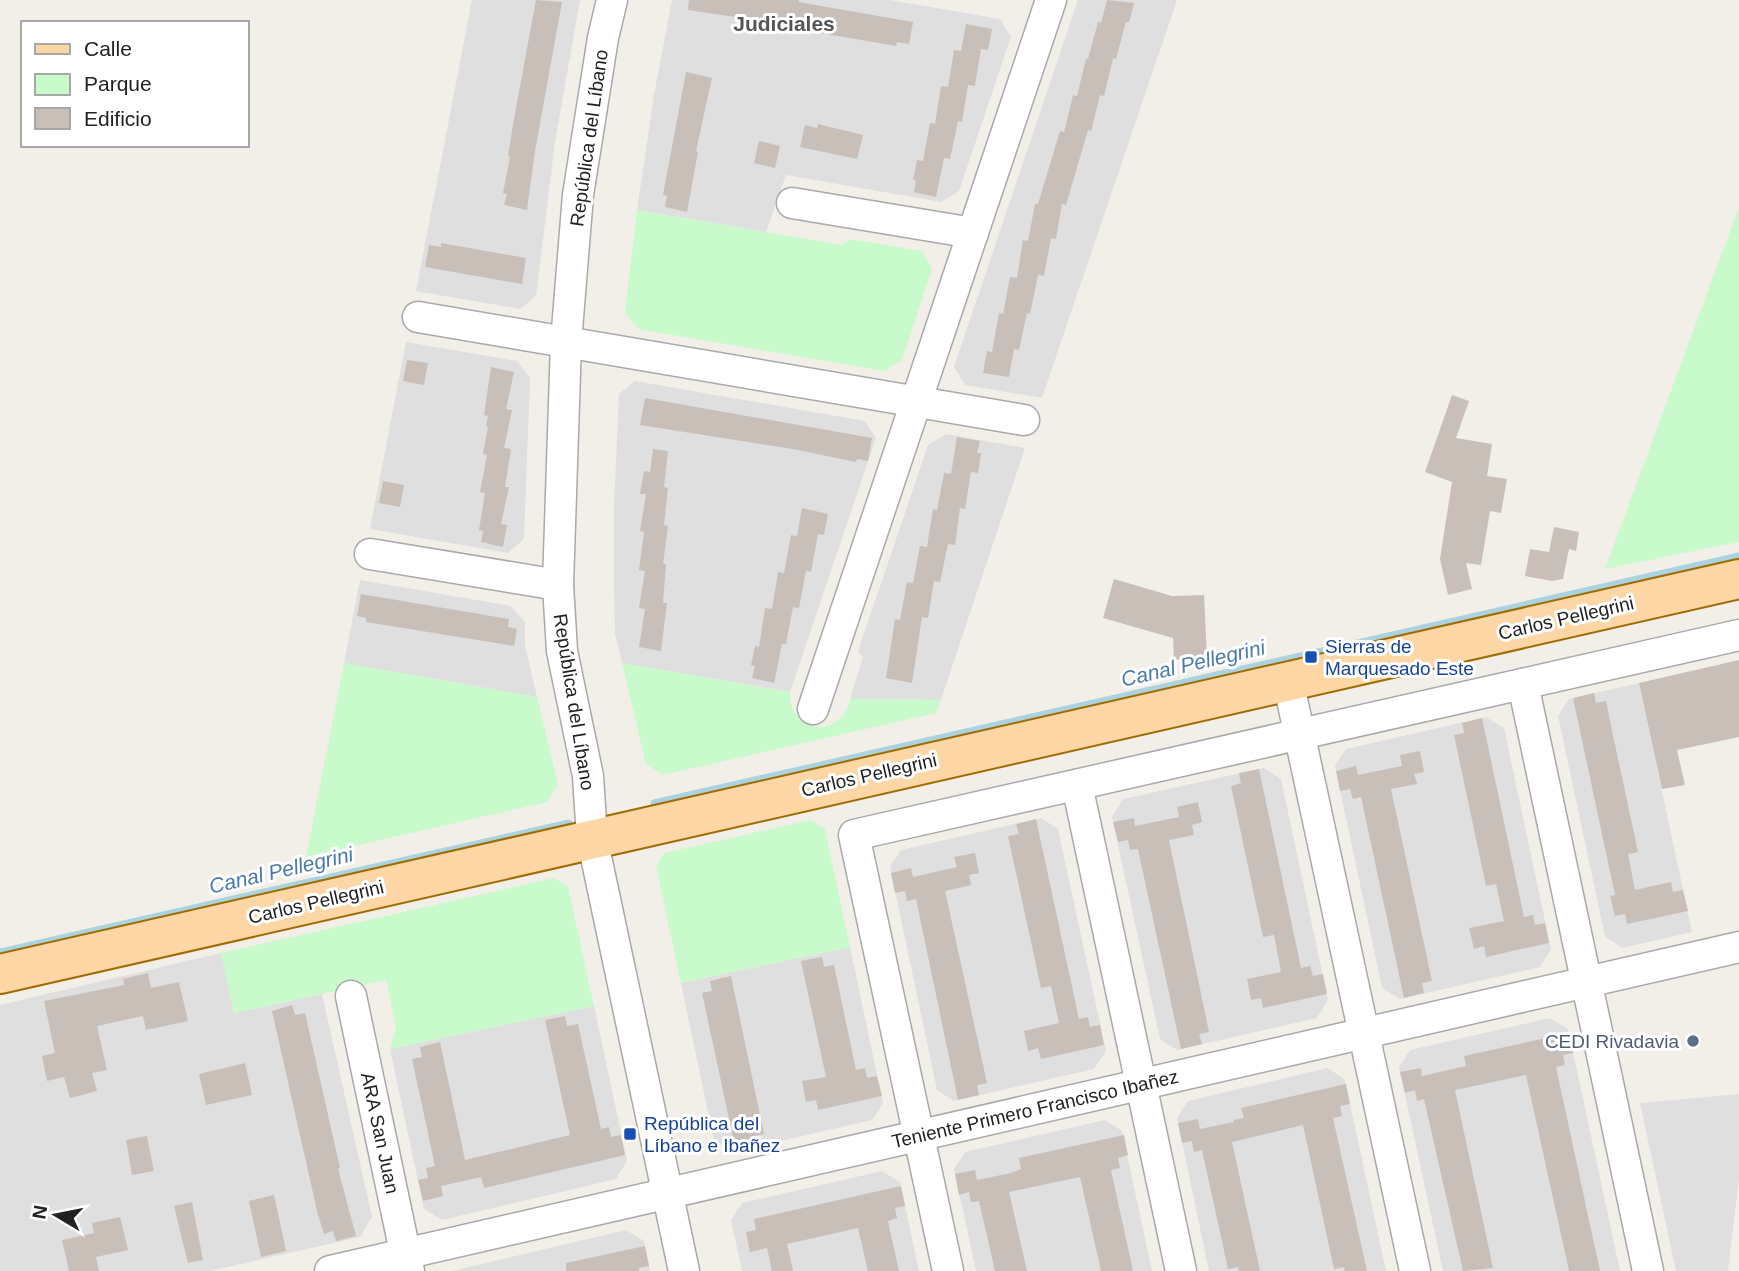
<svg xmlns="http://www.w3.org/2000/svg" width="1739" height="1271" font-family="Helvetica,sans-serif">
<rect width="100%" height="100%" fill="#f2efe9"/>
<g fill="#e0dfdf">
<path d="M472,0h108l-25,142 -19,154 -16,13 -104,-18z"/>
<path d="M672,0h218l110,19 11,18 -52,154 -18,11 -155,-27 -20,57 -129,-22 17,-115z"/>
<path d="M1078,0h99l-135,398 -77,-13 -11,-18z"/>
<path d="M406,342l111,19 13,17 -6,161 -16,14 -138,-24z"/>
<path d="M635,381l230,40 11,17 -86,254 -168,-29 -7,-29 -1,-52v-77l5,-111z"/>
<path d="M946,434l79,14 -84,252 -91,-1 13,-42 -5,-6 70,-206z"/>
<path d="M360,580l151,26 14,16v23l12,52 -193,-34z"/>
<path d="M1639,683l53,249 -70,16 -17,-12 -47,-220 11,-17z"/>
<path d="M1486,717l18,11 47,221 -11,18 -140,32 -18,-11 -47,-222 11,-17z"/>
<path d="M1264,768l17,11 47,221 -11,18 -140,32 -17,-11 -48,-222 11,-18z"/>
<path d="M1041,818l17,11 48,222 -12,18 -140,32 -17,-11 -47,-223 11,-17z"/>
<path d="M850,947l33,156 -11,17 -140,32 -18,-11 -33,-158z"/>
<path d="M221,953l13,60 88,-19 50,223 -12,20 -150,34h-210v-266z"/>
<path d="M594,1006l33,155 -11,18 -174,41 -18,-11 -34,-160z"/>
<path d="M1550,1018l18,11 52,242h-177l-44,-204 11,-17z"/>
<path d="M1328,1068l17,12 41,191h-177l-32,-153 11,-17z"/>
<path d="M1739,1094v85l-11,92h-52l-36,-168z"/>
<path d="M1105,1120l17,11 30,140h-176l-22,-102 11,-17z"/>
<path d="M882,1171l18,11 19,89h-177l-11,-51 11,-17z"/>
<path d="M626,1230l18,11 6,30h-198z"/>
</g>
<g fill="#c8facc">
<path d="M1739,207v335l-134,27z"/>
<path d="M637,210l205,35 8,-6 72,12 10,18 -30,91 -18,11 -246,-42 -13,-16z"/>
<path d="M344,663l193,34 21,87 -11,18 -241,55z"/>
<path d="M622,663l168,29c-1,42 52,48 60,7l91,1 -5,13 -273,62 -17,-11z"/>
<path d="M811,820l14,9 25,118 -169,36 -25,-116 8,-14z"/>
<path d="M554,878l14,9 26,119 -204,43 6,-21 -10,-48 -152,33 -13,-60z"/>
</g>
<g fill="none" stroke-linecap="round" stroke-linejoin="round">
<g stroke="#aad3df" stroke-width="7">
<path d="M654,803l1085,-247"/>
<path d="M0,952l569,-129"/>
</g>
</g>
<g fill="#c7bfb8">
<path d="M536,0l26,2 -27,149 -8,59 -23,-5 3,-11 -4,-1 7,-36 -2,-1 6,-37z"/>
<path d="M689,0h110v2l39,7 75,13 -4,22 -12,-2 -1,4 -93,-16v-3l-115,-17z"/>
<path d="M1107,0l27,3 -5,19h-3l-10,37 -3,-1 -9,38 -4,-1 -9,36 -3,-1 -22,75 -4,-1 -6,35 -5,-1 -7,38 -6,-1 -8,39 -3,-1 -8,37 -5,-1 -5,28 -26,-4 4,-22 5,1 7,-39 4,1 7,-37 7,1 6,-38 5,1 7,-37h3l22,-73 4,1 9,-37 4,1 9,-37h2l10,-37 3,1z"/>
<path d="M966,24l26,5 -4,21 -7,-1 -6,37 -7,-1 -6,37 -4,-1 -8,38 -6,-1 -8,39 -22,-5 2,-12h-3l4,-20 6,1 7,-38 5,1 6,-38 7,1 6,-37 7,1z"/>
<path d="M686,72l26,6 -16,73 2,1 -11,60 -22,-5 2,-11 -4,-1z"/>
<path d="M818,124l45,11 -6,24 -57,-12 5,-22 12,3z"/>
<path d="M759,141l21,5 -5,22 -21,-5z"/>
<path d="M441,243l85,15 -4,26 -97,-17 4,-22 12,2z"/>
<path d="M407,360l21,3 -4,22 -21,-4z"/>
<path d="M491,367l23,5 -8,37 6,1 -8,38 7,1 -6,38h4l-8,37 6,1 -4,22 -22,-5 2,-11 -4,-1 6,-37 -5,-1 7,-37 -4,-1 5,-27h-2l2,-11 -4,-1z"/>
<path d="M1452,395l17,6 -13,37 36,6 -5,32 20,3 -6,34 -11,-2 -9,54 -15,-2 6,26 -24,6 -8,-36 12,-77 -27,-10z"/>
<path d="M645,398l227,40 -4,23 -11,-2 -1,3 -63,-13 -153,-24z"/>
<path d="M957,437l23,4 -3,12h4l-3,20 -7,-1 -6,37 -5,-1 -5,37 -7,-1 -8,38 -6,-1 -6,37 -6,-1 -10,66 -26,-5 9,-59 5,1 7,-38 6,1 7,-37 7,1 6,-38 4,1 7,-37 7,1z"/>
<path d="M653,449l15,2 -4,36 4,1 -4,37 4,1 -5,38h3l-3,39h4l-6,48 -22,-4 6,-38 -6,-1 6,-37 -6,-1 5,-38 -4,-1 6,-37h-6l4,-23 6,1z"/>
<path d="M383,481l21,4 -4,22 -21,-4z"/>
<path d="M802,508l26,6 -4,21 -6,-1 -7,38 -5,-1 -7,37 -6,-1 -7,37h-4l-8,39 -22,-5 3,-12 -4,-1 4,-19 4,1 6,-39 7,1 6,-37 6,1 7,-38 6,1z"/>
<path d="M1554,527l25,5 -3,19 -7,-2 -6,30 -11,2 -27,-5 5,-27 19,3z"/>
<path d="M1114,579l58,17 32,-1 3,63 -33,2 -1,-22 -70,-20z"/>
<path d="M361,594l148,25 -1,8 9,2 -3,17 -148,-24v-4l-9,-2z"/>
<path d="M1739,660v77l-62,13 8,35 -23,4 -23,-106z"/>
<path d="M1594,693l2,10 10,-2 4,20 28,131 -10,2 7,36 36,-8 2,10 10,-2 5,21 -61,13 -2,-10 -10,2 -5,-20 5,-1 -42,-197z"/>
<path d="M1482,718l42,199 9,-2 2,10 10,-2 4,20 -63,14 -2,-11 -10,3 -5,-21 35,-7 -8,-37 -10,2 -32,-151 10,-2 -2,-10z"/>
<path d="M1420,751l4,21 -10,2 3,10 -26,5 41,192 -10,2 2,10 -20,5 -43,-201 -8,2 -3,-10 -10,2 -4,-20 20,-5 2,9 44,-9 -2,-11z"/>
<path d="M1259,769l42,199 9,-2 3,10 10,-2 4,20 -64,14 -2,-10 -10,2 -4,-21 34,-7 -7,-37 -11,2 -32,-151 10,-3 -2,-10z"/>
<path d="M1198,802l4,20 -10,3 2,10 -25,5 40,192 -10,2 3,10 -21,5 -43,-200 -8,1 -2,-10 -10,2 -5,-20 21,-4 1,8 44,-9 -2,-10z"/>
<path d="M1036,819l43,200 9,-2 2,10 10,-2 4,20 -63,14 -3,-11 -10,3 -4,-20 35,-8 -8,-37 -10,2 -33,-152 11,-2 -3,-10z"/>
<path d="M975,853l4,20 -10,2 2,10 -26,6 42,192 -10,2 2,10 -21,5 -42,-201 -9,2 -2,-10 -10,2 -4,-20 20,-5 2,9 44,-10 -3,-10z"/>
<path d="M822,957l2,10 10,-2 22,105 9,-2 2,10 10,-2 5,20 -64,14 -2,-10 -10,2 -4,-21 24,-4 -25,-116z"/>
<path d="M148,973l3,15 28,-6 9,39 -42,9 -3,-14 -46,10 10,44 -15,3 5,18 -27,7 -6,-21 -17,4 -5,-25 13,-3 -11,-52 80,-16 -1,-6z"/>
<path d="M731,976l33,158 -10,2 2,11 -20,4 -34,-158 10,-2 -2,-10z"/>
<path d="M292,1005l3,10 10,-2 35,155 -2,1 18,67 -20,5 -3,-10 -9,3 -6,-19 -46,-204z"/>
<path d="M565,1016l2,10 11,-2 23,105 8,-2 2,10 10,-2 4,20 -141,33 -3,-11 -40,9 2,10 -20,5 -5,-21 10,-2 -2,-10 9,-2 -23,-107 10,-2 -2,-10 20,-5 25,118 105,-25 -25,-115z"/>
<path d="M1569,1033l4,20 -10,2 2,10 -9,2 44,204h-31l-43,-196 -71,15 38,178 -30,3 -39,-172 -7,2 -2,-11 -10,3 -5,-21 21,-4 1,8 44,-10 -2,-10z"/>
<path d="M245,1063l7,32 -46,10 -7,-31z"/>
<path d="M1346,1084l4,20 -10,2 2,10 -9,2 34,153h-22l-1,-4 -10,2 -31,-144 -71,17 28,129h-21l-1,-4 -10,2 -26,-119 -8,2 -2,-11 -10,2 -4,-20 20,-4 2,10 34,-7 -1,-2 11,-2 -3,-10z"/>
<path d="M1124,1135l4,20 -10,3 2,10 -9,2 22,101h-32l-21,-94 -71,15 18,79h-32l-16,-70 -8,1 -2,-10 -10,3 -4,-21 20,-4 2,10 34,-7 10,-4 -2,-11z"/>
<path d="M147,1136l7,35 -22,4 -6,-35z"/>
<path d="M901,1186l4,20 -10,2 2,10 -9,3 11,50h-31l-10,-43 -71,16 6,27h-21l-5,-23 -17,4 -4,-20 10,-2 -2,-11z"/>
<path d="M274,1195l12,56 -25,6 -12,-56z"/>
<path d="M192,1202l11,58 -15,3 -14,-57z"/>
<path d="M120,1217l8,33 -32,7 3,14h-30l-7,-31 32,-7 -2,-10z"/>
<path d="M645,1246l4,20 -10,2v3h-73v-8z"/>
</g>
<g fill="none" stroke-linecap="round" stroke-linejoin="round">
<g stroke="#a9a9a9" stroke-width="33">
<g id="minor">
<path d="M612,0l-9,38 -25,157 -12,147 -8,243 4,66 26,125 4,62 92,433"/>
<path d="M792,203l181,30"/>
<path d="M418,317l606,103"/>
<path d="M370,554l188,31"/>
<path d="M1288,681l127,590"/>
<path d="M1523,684l125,587"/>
<path d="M813,709l238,-709"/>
<path d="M1077,785l104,486"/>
<path d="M351,996l58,275"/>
<path d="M330,1271l1409,-324"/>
<path d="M948,1271l-94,-436 885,-200"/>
</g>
</g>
<g stroke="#a06b00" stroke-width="42">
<path id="major" d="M0,974l1739,-395"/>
</g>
<use href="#minor" stroke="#fff" stroke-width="30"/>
<use href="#major" stroke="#fcd6a4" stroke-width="38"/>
</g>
<g fill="#1a4fb4" stroke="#fff" stroke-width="2.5">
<rect x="1304" y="650" width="14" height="14" rx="3.5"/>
<rect x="623" y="1127" width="14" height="14" rx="3.5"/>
</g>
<circle fill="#5c6f8a" stroke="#fff" stroke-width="2.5" cx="1693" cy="1041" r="7"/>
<g text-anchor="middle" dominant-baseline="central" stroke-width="6" stroke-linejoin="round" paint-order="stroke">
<g font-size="19" fill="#222" stroke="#fff">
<text transform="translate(589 138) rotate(-82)">República del Líbano</text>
<text transform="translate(1566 618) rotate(-13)">Carlos Pellegrini</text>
<text transform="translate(574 702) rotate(81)">República del Líbano</text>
<text transform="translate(869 775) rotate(-13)">Carlos Pellegrini</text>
<text transform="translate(316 902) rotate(-13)">Carlos Pellegrini</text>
<text transform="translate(1035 1109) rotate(-13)">Teniente Primero Francisco Ibañez</text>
<text transform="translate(380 1133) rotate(78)">ARA San Juan</text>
</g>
<g font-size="19" fill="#164399" stroke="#fff" text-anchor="start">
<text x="1325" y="646">Sierras de<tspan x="1325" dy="22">Marquesado Este</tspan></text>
<text x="644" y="1123">República del<tspan x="644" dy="22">Líbano e Ibañez</tspan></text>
</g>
<g font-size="19" fill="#4e5e75" stroke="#fff" text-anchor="end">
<text x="1679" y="1041">CEDI Rivadavia</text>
</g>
<g font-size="21" font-weight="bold" fill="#555" stroke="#fff">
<text x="784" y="23">Judiciales</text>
</g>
<g font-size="21" font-style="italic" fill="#4a7aab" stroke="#fff">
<text transform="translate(1193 663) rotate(-13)">Canal Pellegrini</text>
<text transform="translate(281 870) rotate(-13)">Canal Pellegrini</text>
</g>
</g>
<rect x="21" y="21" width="228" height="126" fill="#ffffff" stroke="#a7a7a7" stroke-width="2"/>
<rect x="35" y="44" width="35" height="10" fill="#fcd6a4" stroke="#a7a7a7" stroke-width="2"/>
<text x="84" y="56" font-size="21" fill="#222222">Calle</text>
<rect x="35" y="74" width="35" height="21" fill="#c8facc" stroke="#a7a7a7" stroke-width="2"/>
<text x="84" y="91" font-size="21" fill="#222222">Parque</text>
<rect x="35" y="108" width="35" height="21" fill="#c7bfb8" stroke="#a7a7a7" stroke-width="2"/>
<text x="84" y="126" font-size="21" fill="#222222">Edificio</text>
<g transform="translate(56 1215) rotate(280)" stroke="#ffffff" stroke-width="5" paint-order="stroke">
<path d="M0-5L12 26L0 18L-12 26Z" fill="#222222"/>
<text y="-10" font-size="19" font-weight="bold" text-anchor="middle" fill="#222222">N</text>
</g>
</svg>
